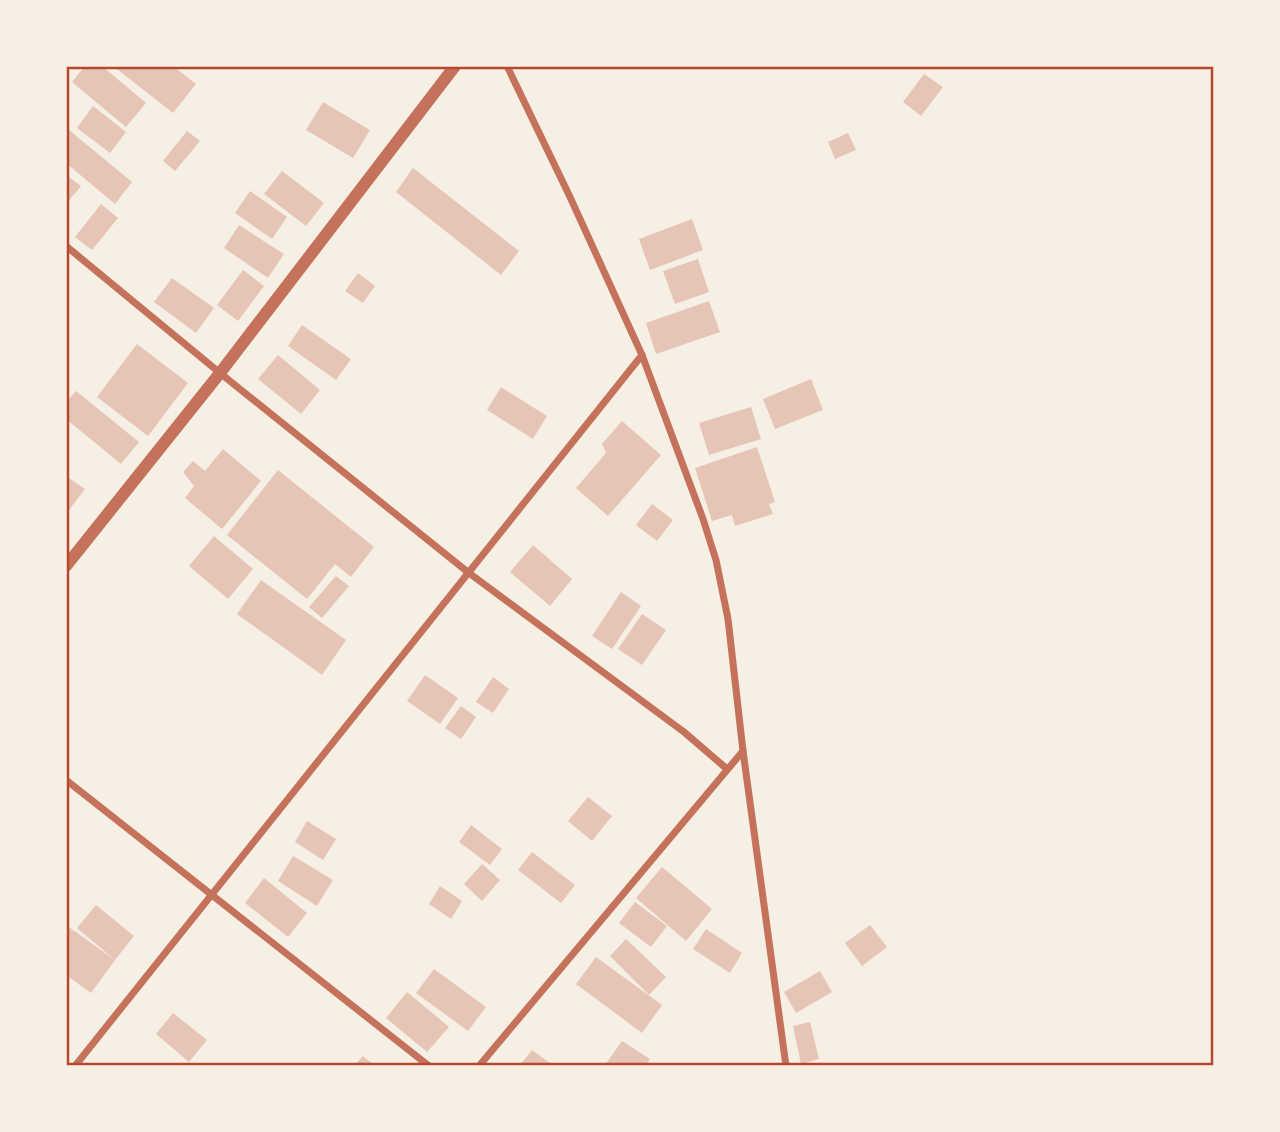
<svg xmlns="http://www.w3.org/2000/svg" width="1280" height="1132" font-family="'Alegreya Sans',sans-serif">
<rect width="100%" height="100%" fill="#f6efe4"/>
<g fill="#e6c5b7">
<path d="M85,66h17l44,37 -20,24 -54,-45z"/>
<path d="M119,66h54l23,18 -23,29 -56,-44z"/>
<path d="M924,74l19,13 -22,29 -18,-14z"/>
<path d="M323,102l47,28 -17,28 -47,-28z"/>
<path d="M93,106l33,26 -16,21 -33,-25z"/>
<path d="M69,130l63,52 -17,22 -49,-41v-29z"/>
<path d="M187,131l13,10 -25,30 -12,-10z"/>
<path d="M848,133l8,17 -21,9 -7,-17z"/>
<path d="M413,168l106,83 -18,24 -105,-83z"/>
<path d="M282,171l42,32 -18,23 -42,-32z"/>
<path d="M66,175l15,11 -15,18z"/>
<path d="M250,191l37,26 -15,22 -37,-26z"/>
<path d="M101,204l17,14 -26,32 -17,-13z"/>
<path d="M692,219l11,31 -53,20 -11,-31z"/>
<path d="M239,225l45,29 -16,24 -44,-30z"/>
<path d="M698,259l11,33 -34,12 -12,-33z"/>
<path d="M243,270l21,16 -26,35 -21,-16z"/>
<path d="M358,273l17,13 -12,17 -18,-12z"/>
<path d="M172,278l42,30 -18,25 -42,-31z"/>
<path d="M709,301l11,31 -64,22 -10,-31z"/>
<path d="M302,325l49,34 -15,21 -48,-34z"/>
<path d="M137,344l51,39 -40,53 -51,-39z"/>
<path d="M278,355l42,35 -19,24 -43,-35z"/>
<path d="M811,379l12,31 -48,19 -12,-30z"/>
<path d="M501,387l46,29 -14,23 -46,-29z"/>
<path d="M76,391l63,51 -18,22 -55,-45v-17z"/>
<path d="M751,407l10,32 -52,16 -10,-32z"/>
<path d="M622,421l39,34 -53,61 -32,-28 30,-35 -4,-9z"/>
<path d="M757,447l18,55 -6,2 4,10 -38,12 -3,-11 -20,6 -17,-53z"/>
<path d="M223,449l38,32 -39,48 -37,-31 9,-12 -11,-14 10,-11 12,10z"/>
<path d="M278,470l96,77 -23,30 -16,-13 -28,35 -80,-64z"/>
<path d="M66,476l19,13 -19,25z"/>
<path d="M652,504l21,16 -16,21 -21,-16z"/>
<path d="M214,536l39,33 -25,30 -39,-33z"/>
<path d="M533,545l39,34 -22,27 -40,-34z"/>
<path d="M336,576l13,10 -27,32 -13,-11z"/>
<path d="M261,580l85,60 -24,35 -85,-61z"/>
<path d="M621,592l20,14 -29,43 -20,-13z"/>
<path d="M642,614l24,16 -24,35 -24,-16z"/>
<path d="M425,675l33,23 -18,26 -33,-23z"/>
<path d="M493,677l16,12 -16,24 -17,-11z"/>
<path d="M461,706l15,11 -15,22 -16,-11z"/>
<path d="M588,797l24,19 -20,25 -24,-20z"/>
<path d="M307,821l29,18 -13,21 -28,-18z"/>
<path d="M471,825l31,24 -12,16 -31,-23z"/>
<path d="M532,852l43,33 -14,18 -43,-33z"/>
<path d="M293,856l40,24 -16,26 -39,-25z"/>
<path d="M482,864l18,16 -18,21 -18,-17z"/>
<path d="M662,867l50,42 -26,32 -50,-43z"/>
<path d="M264,878l43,35 -19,24 -43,-34z"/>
<path d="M440,886l22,15 -11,18 -22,-15z"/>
<path d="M635,902l32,24 -16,21 -32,-24z"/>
<path d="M96,905l38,31 -19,24 -38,-32z"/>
<path d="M66,925l49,35 -24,33 -25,-18z"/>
<path d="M870,925l17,22 -25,19 -17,-23z"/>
<path d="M706,929l36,24 -12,20 -37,-24z"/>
<path d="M626,939l40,38 -17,18 -39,-39z"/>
<path d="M596,957l66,48 -20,28 -66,-49z"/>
<path d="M434,969l52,38 -18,24 -52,-38z"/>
<path d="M820,971l12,21 -36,21 -12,-21z"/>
<path d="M407,992l42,35 -22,25 -41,-34z"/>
<path d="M173,1013l34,27 -18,22 -33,-28z"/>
<path d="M810,1022l9,37 -18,5 -8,-38z"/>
<path d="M622,1041l28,18 -4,6h-41z"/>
<path d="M532,1050l21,15h-33z"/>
<path d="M363,1056l11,9h-19z"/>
</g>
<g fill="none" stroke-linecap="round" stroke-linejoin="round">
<g stroke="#c5725c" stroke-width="7">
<path d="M507,66l63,131 72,158 61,164 13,41 12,59 15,132 43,315"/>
<path d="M66,246l154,127 249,200 215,159 43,37"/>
<path d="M66,780l363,286"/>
<path d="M75,1066l567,-711"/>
<path d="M479,1066l264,-315"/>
</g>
<path stroke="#c5725c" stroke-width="12" d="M66,566l154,-193 235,-307"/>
</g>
<rect width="1280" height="1132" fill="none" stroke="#f6efe4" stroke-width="136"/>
<rect x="68" y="68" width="1144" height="996" fill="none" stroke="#b5482f" stroke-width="2.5"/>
</svg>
